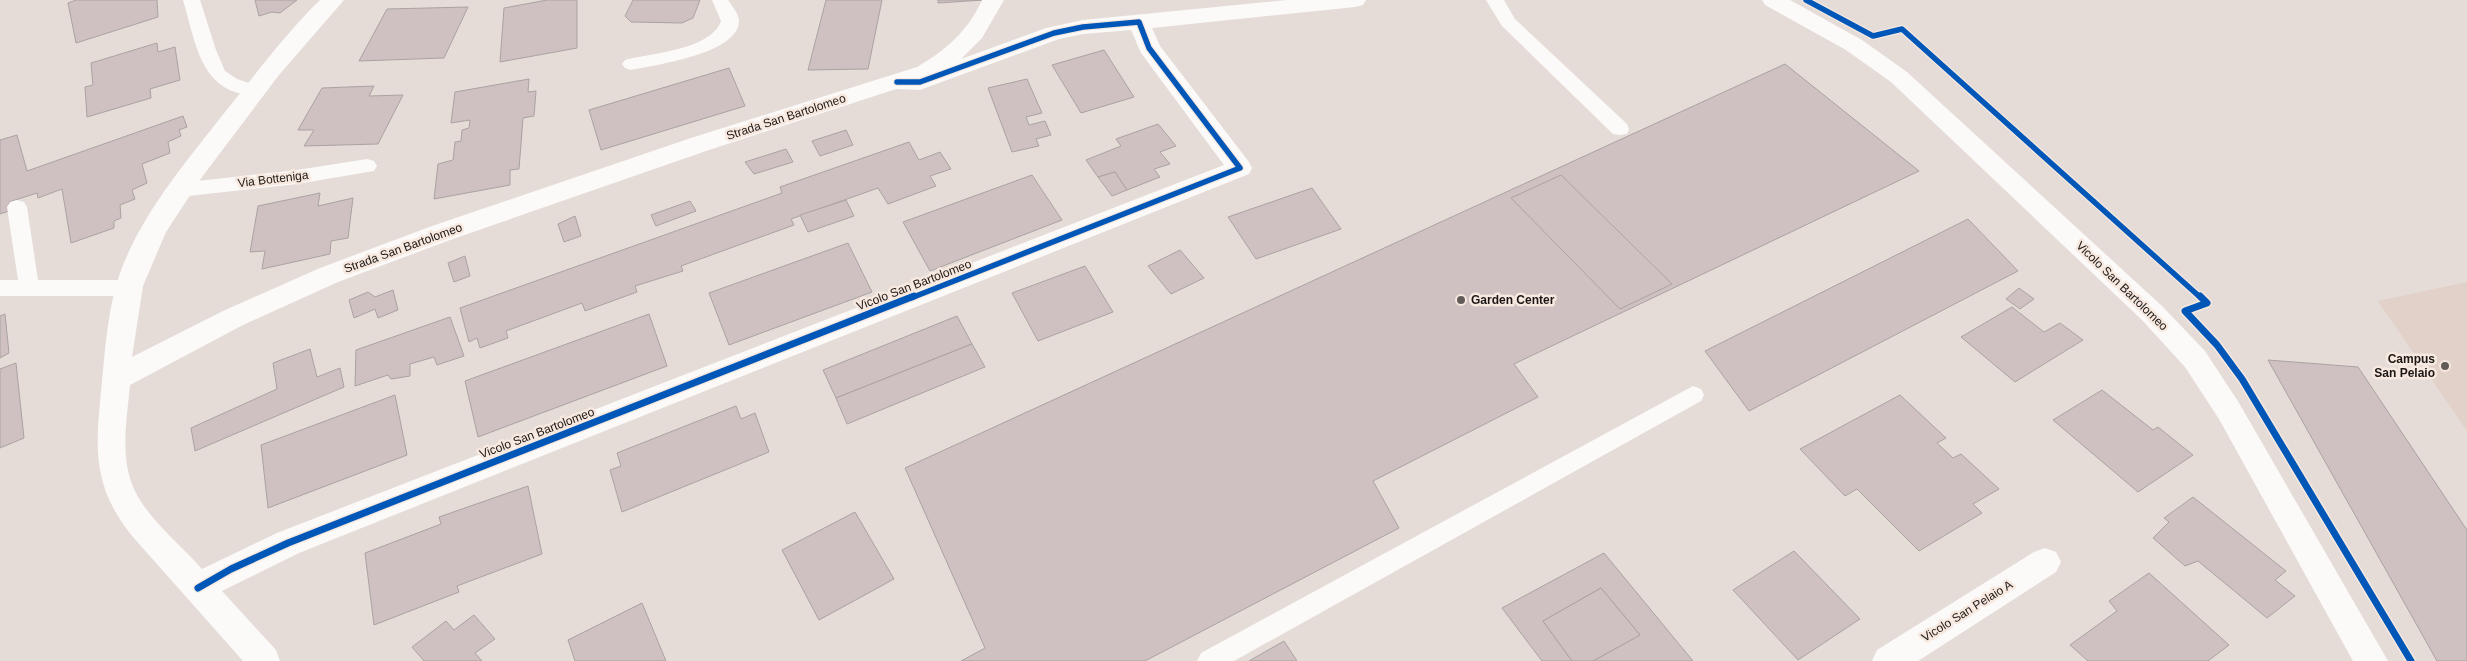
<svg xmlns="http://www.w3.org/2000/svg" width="2467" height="661" font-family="Helvetica,sans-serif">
<rect width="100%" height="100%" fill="#e5dcd8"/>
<path fill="#e1d1c8" d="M2467,282v149l-89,-130z"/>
<g fill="#cfc0c1" stroke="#aaa3a2">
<path d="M76,0h81l1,17 -82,26 -8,-40z"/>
<path d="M255,0h42l-17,13 -8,-1 -13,4z"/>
<path d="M547,0h30v48l-77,14 4,-54z"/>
<path d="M633,0h67l-7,18 -11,5 -51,-1 -6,-6z"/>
<path d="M826,0h56l-14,69 -60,1z"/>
<path d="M938,0h46l-46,3z"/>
<path d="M468,7l-24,51 -85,3 28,-52z"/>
<path d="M157,43l1,9 17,-5 5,33 -30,9 1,9 -64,19 -2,-30 8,-2 -2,-22z"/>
<path d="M1104,50l30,47 -53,16 -29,-48z"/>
<path d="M1785,64l134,107 -405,193 24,33 -165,84 26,47 -254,133h-184l24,-13 -80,-180z"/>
<path d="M729,68l16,38 -144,44 -12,-40z"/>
<path d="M529,79l-1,13 8,-1 -2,25 -11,2 -4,51 -9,1v15l-76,14 4,-35 15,-4 2,-18 6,-1 1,-11 7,-2 1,-8 -19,3 4,-31z"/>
<path d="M1027,79l15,34 -16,4 3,8 16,-4 6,14 -15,4 3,7 -27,6 -24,-64z"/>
<path d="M374,86l-5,10 34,-1 -25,49 -74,2 10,-16h-16l24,-42z"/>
<path d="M183,116l4,11 -8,3 2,6 -13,6 2,11 -28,11 5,19 -15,7 3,9 -15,6 1,13 -7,3v7l-43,15 -9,-54 -24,9 -1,-5 -28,9v9l-9,3v-74l17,-5 10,36z"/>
<path d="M1158,124l18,22 -16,6 10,12 -16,5 6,8 -33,13 -12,-18 -17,5 -12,-17 35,-14 -5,-7z"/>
<path d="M846,130l7,15 -33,11 -8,-15z"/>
<path d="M909,142l10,18 21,-8 11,17 -21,7 6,10 -48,18 -10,-16 -87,31 3,6 -113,41 2,5 -48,15 2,6 -52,19 -3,-8 -76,28 2,7 -28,10 -3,-10 -8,4 -9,-34 322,-115 -2,-6z"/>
<path d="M786,149l7,13 -39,12 -9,-12z"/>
<path d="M1115,172l12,18 -15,6 -14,-19z"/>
<path d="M1032,175l30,45 -132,51 -27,-49z"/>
<path d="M1561,175l111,109 -52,25 -109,-111z"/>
<path d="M1312,188l29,41 -85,30 -28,-42z"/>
<path d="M320,193l-2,13 35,-8 -5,40 -17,3 -1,13 -68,15 3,-18 -15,1 8,-46z"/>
<path d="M846,200l8,16 -46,16 -8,-17z"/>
<path d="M690,201l6,10 -40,15 -5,-11z"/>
<path d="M575,216l6,20 -17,6 -6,-18z"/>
<path d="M1968,219l50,52 -269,140 -44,-60z"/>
<path d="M848,243l24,49 -143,53 -20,-52z"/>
<path d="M1180,250l24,28 -33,16 -23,-28z"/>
<path d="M465,256l5,20 -16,6 -6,-19z"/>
<path d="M1085,266l28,46 -75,29 -26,-48z"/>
<path d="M2019,288l15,11 -14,10 -14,-10z"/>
<path d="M393,290l5,20 -20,8 -3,-9 -21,9 -5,-18 19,-8 7,5z"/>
<path d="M2012,307l32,25 16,-9 23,17 -68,42 -54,-45z"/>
<path d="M5,314l4,39 -9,5v-42z"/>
<path d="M649,314l18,52 -189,71 -13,-56z"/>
<path d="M957,316l15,28 -136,54 -13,-28z"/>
<path d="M450,317l14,39 -27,9 -3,-8 -24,7v12l-19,3 -3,-4 -33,11 1,-36z"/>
<path d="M972,344l13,23 -138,57 -11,-26z"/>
<path d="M310,349l7,28 23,-9 4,19 -149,64 -4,-23 86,-39 -4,-26z"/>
<path d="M2268,360l90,7 109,163v131h-30z"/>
<path d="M16,363l8,75 -24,10v-79z"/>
<path d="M2102,390l51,40 5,-3 35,28 -55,37 -85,-72z"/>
<path d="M395,395l12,60 -139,53 -7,-63z"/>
<path d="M1900,395l46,43 -9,5 16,15 8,-4 38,35 -26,15 9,9 -63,38 -62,-62 -12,7 -45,-47z"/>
<path d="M736,406l5,13 14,-6 14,39 -147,60 -12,-42 11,-4 -4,-13z"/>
<path d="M528,486l14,68 -85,32 2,6 -85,33 -9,-72 76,-29 -2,-7z"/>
<path d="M2193,497l93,74 -11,9 20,16 -28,22 -69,-57 -13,5 -32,-28 16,-16 -5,-4z"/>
<path d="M855,512l39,67 -75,41 -37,-70z"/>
<path d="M1794,551l66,68 -62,41 -65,-70z"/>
<path d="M1604,553l89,108h-100l47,-26 -39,-47 -58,33 29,40h-30l-40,-53z"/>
<path d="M2149,573l80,72 -21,16h-120l-18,-16 47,-34 -8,-10z"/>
<path d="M1601,588l39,47 -47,26h-21l-29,-40z"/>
<path d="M642,603l24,58h-91l-7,-21z"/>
<path d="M474,615l21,24 -20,14 7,8h-58l-12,-14 34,-26 8,9z"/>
<path d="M1284,641l13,20h-48z"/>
</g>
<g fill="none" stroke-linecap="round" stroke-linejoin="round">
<g fill="#fbfaf9" fill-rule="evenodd">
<path d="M183,0h17l16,50 9,21 12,8 23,8 3,4 -3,4c-8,3 -14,0 -22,-2 -40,-11 -44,-58 -55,-93z"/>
<path d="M712,0h16c4,6 11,14 11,21 -1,33 -84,44 -108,49l-6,-2 -3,-4 3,-4c26,-7 86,-10 96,-39z"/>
<path d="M1486,0h18l11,19 112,105 2,5 -2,5 -7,1 -7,-1 -111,-108z"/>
<path d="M367,159l7,2 3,5 -3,5 -77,13 -118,13 -7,-2 -3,-5 3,-5 7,-2 118,-13z"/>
<path d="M17,200l7,2 3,5 11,73h92l7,2 3,6 -3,6 -7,2h-130v-16h18l-11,-73 3,-5z"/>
<path d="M1693,386l8,3 3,6 -3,6 -467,260h-37l4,-8z"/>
</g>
<g fill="#fbfaf9" fill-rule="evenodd">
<path d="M320,0h24l-65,75 -77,102 -36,55 -23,54 -11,71 91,-46 97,-43 112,-42 259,-88 226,-71c29,-17 51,-36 65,-67h22l-22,38 -21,21 85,-31 37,-8 204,-20h79l-3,5 -8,2 -203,21 8,18 89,116 3,6 -3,6 -950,379 -77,38 54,59 4,11h-37l-110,-124c-40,-49 -38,-86 -32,-145 4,-40 6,-81 19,-119 22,-60 66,-111 105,-161 31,-38 60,-78 95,-112zM1131,30l10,23 83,112 -947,368 -75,36c-22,-25 -52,-48 -67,-78 -16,-32 -8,-72 -5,-106l113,-60 95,-43 112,-42 259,-90 187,-61 24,1 8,-3 131,-48 24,-5z"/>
<path d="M1762,0h28l72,40 45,32 255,234 43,45 34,52 149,258h-35l-134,-242 -34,-52 -43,-47 -251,-238 -45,-32 -81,-45z"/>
<path d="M2045,548l11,4 5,10 -5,10 -138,89h-46l5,-11 157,-98z"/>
</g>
<g stroke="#f7e9e0" stroke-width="8">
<g id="cycleway-far1">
<path d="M1806,0l67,36 29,-7 299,269"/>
<path d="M897,82h23l134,-49 29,-6 56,-5 10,26 91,120 -329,130"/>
</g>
</g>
<g stroke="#f7e9e0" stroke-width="10">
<g id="cycleway">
<path d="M2200,296l7,7 -22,8 32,34 25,34 169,282"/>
<path d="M198,588l33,-19 57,-26 626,-247"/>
</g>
</g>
<use href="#cycleway-far1" stroke="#0057b8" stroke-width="5.5"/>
<use href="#cycleway" stroke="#0057b8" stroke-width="7"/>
</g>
<g fill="#625c59" stroke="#f7e9e0" stroke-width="2">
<circle cx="1461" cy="300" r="5"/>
<circle cx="2445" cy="366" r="5"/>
</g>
<g text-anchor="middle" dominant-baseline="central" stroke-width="5" stroke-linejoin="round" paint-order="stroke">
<g font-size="12" fill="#1c1715" stroke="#f7e9e0">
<text transform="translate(786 117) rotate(-18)">Strada San Bartolomeo</text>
<text transform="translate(273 179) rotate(-7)">Via Botteniga</text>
<text transform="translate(403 248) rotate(-20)">Strada San Bartolomeo</text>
<text transform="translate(914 285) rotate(-21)">Vicolo San Bartolomeo</text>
<text transform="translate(2122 286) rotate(44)">Vicolo San Bartolomeo</text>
<text transform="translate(537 433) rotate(-21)">Vicolo San Bartolomeo</text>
<text transform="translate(1967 611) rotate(-32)">Vicolo San Pelaio A</text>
</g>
<g font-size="12" font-weight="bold" fill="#1c1715" stroke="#f7e9e0" text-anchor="start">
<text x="1471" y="300">Garden Center</text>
<text x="2435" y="359" text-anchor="end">Campus<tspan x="2435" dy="14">San Pelaio</tspan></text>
</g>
</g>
</svg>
